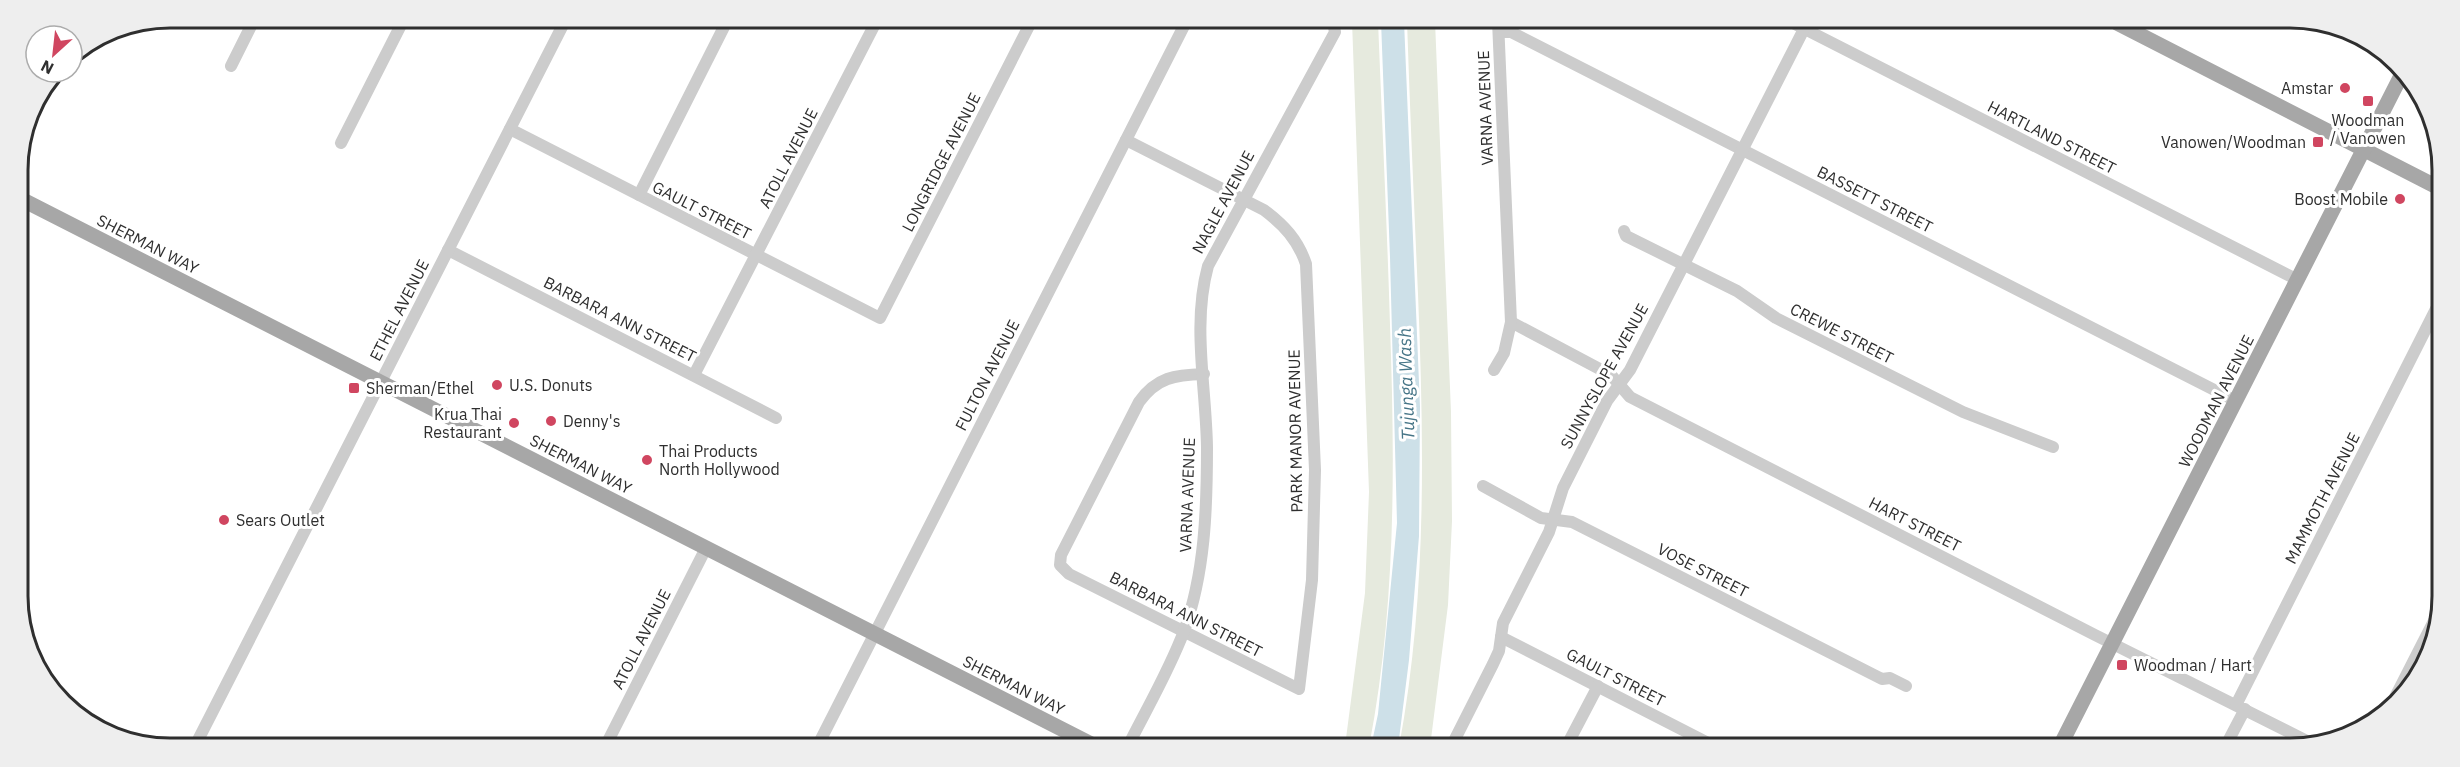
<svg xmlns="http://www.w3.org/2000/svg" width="2460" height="767" font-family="'IBM Plex Sans',sans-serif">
<rect width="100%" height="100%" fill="#fff"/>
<g fill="#e6eade">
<path d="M1352,21h26c4,101 9,203 12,304 5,141 6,282 -21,422l-24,-1 20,-153 4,-101z"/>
<path d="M1407,21h28l16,391 1,109 -4,84 -18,142h-31c28,-150 25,-302 19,-453 -4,-91 -8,-182 -11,-273z"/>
</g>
<path fill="#cde0e8" d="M1381,21h23l16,386 -1,129 -10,124 -11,87h-27l7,-33 19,-191 -7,-266z"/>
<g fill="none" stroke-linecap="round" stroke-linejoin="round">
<g stroke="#ccc" stroke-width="12">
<path d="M1791,22l507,258"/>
<path d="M1499,32h12l725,369"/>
<path d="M231,66l24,-48"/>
<path d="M510,129l370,189 152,-298"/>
<path d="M1126,140l138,70c20,15 34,30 42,54l9,206 -3,110 -13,109 -230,-115 -9,-9 1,-10 78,-153c18,-25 36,-27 65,-28"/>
<path d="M341,143l63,-124"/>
<path d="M639,195l89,-176"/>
<path d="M1624,231l2,5 111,55 39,27 187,94 90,35"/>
<path d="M448,250l328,168"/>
<path d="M1511,322l100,53 19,22 465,238 218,109"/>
<path d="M1494,370l10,-17 7,-31 -13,-301"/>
<path d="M694,375l183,-355"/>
<path d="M1483,486l58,32 31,4 310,157 8,-1 16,8"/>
<path d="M1501,637l215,110"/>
<path d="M2236,705l202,-400"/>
<path d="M2387,713l50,-98"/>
<path d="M196,744l370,-725"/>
<path d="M606,745l100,-197"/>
<path d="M818,745l369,-725"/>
<path d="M1128,746c19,-38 41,-75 56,-115 21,-58 23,-122 23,-184 -1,-60 -15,-123 1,-181l127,-234 -2,-10"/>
<path d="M1451,747l42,-83 6,-13 4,-28 46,-91 14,-44 44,-87 23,-31 174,-341"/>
<path d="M1566,747l32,-61"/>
<path d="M2224,749l21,-40"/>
</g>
<g stroke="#a7a7a7" stroke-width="15">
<path d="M2117,23l322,165"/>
<path d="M19,198l1076,548"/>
<path d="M2059,748l345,-678"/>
</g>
</g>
<g fill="#d04660" stroke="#fff" stroke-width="2">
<circle cx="2345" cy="88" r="6"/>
<rect x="2362" y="95" width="12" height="12" rx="3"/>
<rect x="2312" y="136" width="12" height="12" rx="3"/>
<circle cx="2400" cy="199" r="6"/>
<circle cx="497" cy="385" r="6"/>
<rect x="348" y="382" width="12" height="12" rx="3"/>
<circle cx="551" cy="421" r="6"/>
<circle cx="514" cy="423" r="6"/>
<circle cx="647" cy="460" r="6"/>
<circle cx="224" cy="520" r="6"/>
<rect x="2116" y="659" width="12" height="12" rx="3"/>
</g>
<g text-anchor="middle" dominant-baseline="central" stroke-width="6" stroke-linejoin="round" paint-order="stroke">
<g font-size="16" fill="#2f2f2f" stroke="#fff" text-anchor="start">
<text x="2333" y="88" text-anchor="end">Amstar</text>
<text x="2368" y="120" text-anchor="middle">Woodman<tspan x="2368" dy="18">/ Vanowen</tspan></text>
<text x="2306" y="142" text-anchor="end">Vanowen/Woodman</text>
<text x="2388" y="199" text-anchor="end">Boost Mobile</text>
<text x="509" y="385">U.S. Donuts</text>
<text x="366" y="388">Sherman/Ethel</text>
<text x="502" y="414" text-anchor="end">Krua Thai<tspan x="502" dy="18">Restaurant</tspan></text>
<text x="563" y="421">Denny's</text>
<text x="659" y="451">Thai Products<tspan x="659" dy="18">North Hollywood</tspan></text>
<text x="236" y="520">Sears Outlet</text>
<text x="2134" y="665">Woodman / Hart</text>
</g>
<g font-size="16" fill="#2f2f2f" stroke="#fff">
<text transform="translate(1485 108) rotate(-92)">VARNA AVENUE</text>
<text transform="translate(2052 137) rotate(27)">HARTLAND STREET</text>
<text transform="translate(788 158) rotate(-63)">ATOLL AVENUE</text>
<text transform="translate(941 162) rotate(-63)">LONGRIDGE AVENUE</text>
<text transform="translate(1875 199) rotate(27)">BASSETT STREET</text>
<text transform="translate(1223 202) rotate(-62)">NAGLE AVENUE</text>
<text transform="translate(702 210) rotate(27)">GAULT STREET</text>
<text transform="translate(148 244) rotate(27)">SHERMAN WAY</text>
<text transform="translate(399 310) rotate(-63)">ETHEL AVENUE</text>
<text transform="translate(620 319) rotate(27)">BARBARA ANN STREET</text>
<text transform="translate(1842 333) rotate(27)">CREWE STREET</text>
<text transform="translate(987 375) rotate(-63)">FULTON AVENUE</text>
<text transform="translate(1604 376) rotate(-61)">SUNNYSLOPE AVENUE</text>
<text transform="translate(2216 401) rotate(-63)">WOODMAN AVENUE</text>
<text transform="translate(1295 431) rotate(-91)">PARK MANOR AVENUE</text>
<text transform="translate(581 464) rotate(27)">SHERMAN WAY</text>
<text transform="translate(1187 495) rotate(-88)">VARNA AVENUE</text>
<text transform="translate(2322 498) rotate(-63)">MAMMOTH AVENUE</text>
<text transform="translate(1915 524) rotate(27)">HART STREET</text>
<text transform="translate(1703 570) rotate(27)">VOSE STREET</text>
<text transform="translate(1186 614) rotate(27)">BARBARA ANN STREET</text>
<text transform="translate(641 639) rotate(-63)">ATOLL AVENUE</text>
<text transform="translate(1616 677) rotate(27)">GAULT STREET</text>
<text transform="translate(1014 685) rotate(27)">SHERMAN WAY</text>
</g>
<g font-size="18" font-style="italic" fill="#467587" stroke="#fff">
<text transform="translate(1406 384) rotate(-92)">Tujunga Wash</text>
</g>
</g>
<path d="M0 0H2460V767H0ZM170 28H2290A142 142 0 0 1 2432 170V596A142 142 0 0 1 2290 738H170A142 142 0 0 1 28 596V170A142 142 0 0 1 170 28Z" fill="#eee" fill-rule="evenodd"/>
<path fill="none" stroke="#2f2f2f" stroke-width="3" d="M170 28H2290A142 142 0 0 1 2432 170V596A142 142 0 0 1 2290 738H170A142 142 0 0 1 28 596V170A142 142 0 0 1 170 28Z"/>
<g transform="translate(54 54) rotate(207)"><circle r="28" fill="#ffffff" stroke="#acacac" stroke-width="1.5"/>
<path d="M0-4.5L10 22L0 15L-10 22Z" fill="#d04660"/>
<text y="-9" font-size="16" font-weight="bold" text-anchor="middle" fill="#2f2f2f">N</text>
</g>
</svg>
